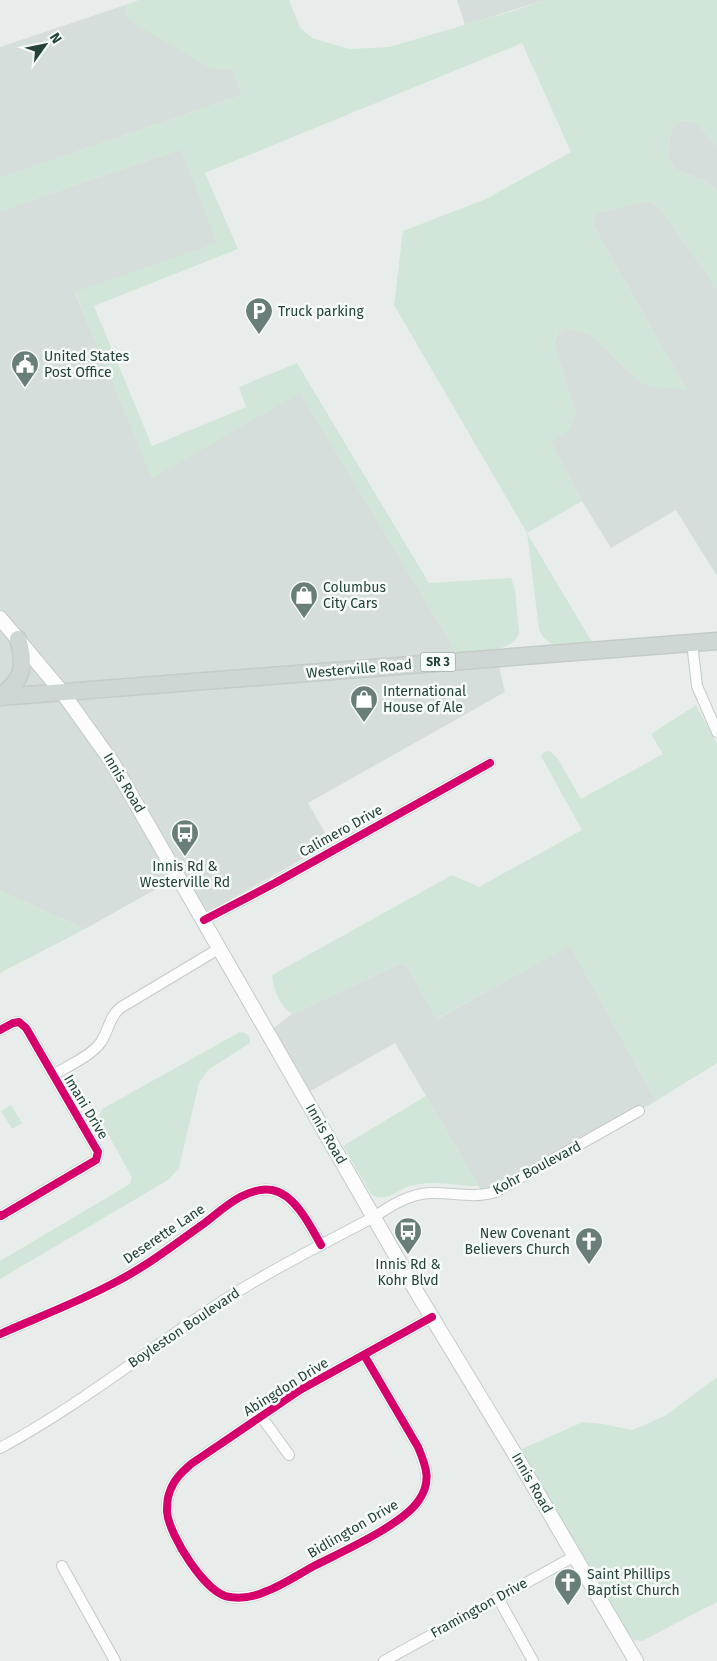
<svg xmlns="http://www.w3.org/2000/svg" width="717" height="1661" font-family="'Fira Sans',sans-serif">
<rect width="100%" height="100%" fill="#e8edeb"/>
<g fill="#d6dedb">
<path d="M457,0h88l-80,25z"/>
<path d="M125,5v8l107,56 10,26 -242,83v-131z"/>
<path d="M681,120l14,2 22,23v46l-13,-11 -28,-10 -8,-13 3,-28z"/>
<path d="M181,149l37,94 -143,50 78,184 147,-85 157,261 38,-4 10,43 -197,111 23,40 -132,74 -23,-39 -91,51 -85,-38v-680z"/>
<path d="M648,201l10,5 59,82v288l-41,-66 -65,38 -29,-47 -32,-60 18,-10 8,-17 -22,-70 4,-11 9,-5 24,7 48,46 11,5 36,3 -93,-164 3,-12z"/>
<path d="M570,945l86,156 -153,87 -19,7 -89,-152 -93,53 -35,-63 25,-19 108,-50 6,1 31,54z"/>
</g>
<g fill="#d1e6d8">
<path d="M139,0h150l11,28 12,10 37,11 40,-2 124,-36 32,-11h172v145l-22,-23 -14,-2 -10,9 -3,28 8,13 28,10 13,11v97l-59,-82 -9,-5 -53,12 -3,12 94,165 -37,-4 -11,-5 -48,-46 -24,-7 -9,5 -4,10 22,71 -7,17 -18,10 31,60 -55,32 65,109 -40,2 -9,-7 -4,-8 -12,-96 -133,-228 9,-74 83,-32 85,-47 -49,-109 -317,130 33,76 -144,57 58,140 94,-39 -7,-20 58,-24 132,220 82,-5 4,11 4,44c-7,21 -43,18 -62,20l-157,-260 -148,85 -77,-186 142,-49 -36,-94 -181,62v-33l242,-83 -10,-26h-20l-82,-48 -5,-8v-8z"/>
<path d="M696,705l21,39v319l-61,38 -86,-155 -134,73 -30,-54 -6,-1 -108,50c-12,-8 -19,-24 -20,-39l180,-100 27,12 103,-57 -41,-74 3,-4 6,-1 8,8 23,40 82,-45 -12,-20z"/>
<path d="M0,891l85,38 -85,44z"/>
<path d="M240,1032l6,1 4,5v5l-42,27 -9,13 -20,85 -11,12 -168,99v-18l130,-77 2,-6 -33,-61 3,-8z"/>
<path d="M426,1096l53,90c-24,0 -46,-7 -69,0 -13,4 -26,18 -39,8l-28,-48z"/>
<path d="M11,1105l11,18 -10,6 -11,-18z"/>
<path d="M717,1377v225l-75,39 -8,-1 -13,-16 -102,-174 64,-28 20,2 29,6 33,-14z"/>
</g>
<g fill="none" stroke-linecap="round" stroke-linejoin="round">
<g stroke="#c5cac8" stroke-width="12">
<g id="street">
<path d="M692,643l5,43 20,46"/>
<path d="M204,920l71,-37 215,-120"/>
<path d="M0,1030l13,-7 6,-1 7,6 72,124 -2,8 -95,56 -1,-1"/>
<path d="M53,1075c13,-8 40,-20 48,-33 8,-12 8,-25 19,-34l100,-60"/>
<path d="M0,1334c36,-16 73,-30 108,-48 35,-17 66,-41 98,-64 18,-14 41,-36 66,-32 23,4 39,37 49,55"/>
<path d="M364,1355l54,92c8,19 14,34 1,53 -16,25 -78,52 -105,66 -15,8 -31,19 -47,25 -11,5 -25,8 -37,6 -24,-2 -61,-62 -63,-85 0,-5 0,-13 2,-18 4,-14 12,-21 22,-30l109,-74 132,-73"/>
<path d="M261,1416l28,39"/>
<path d="M0,1448c75,-40 141,-93 212,-140 51,-34 107,-62 162,-91 16,-11 35,-23 56,-24 22,-1 43,6 65,-1l144,-81"/>
<path d="M62,1566l53,95"/>
<path d="M498,1598l35,63"/>
<path d="M384,1661l191,-105"/>
</g>
</g>
<g stroke="#c3cbc8" stroke-width="16">
<path id="secondary" d="M0,618l62,74 50,70 307,534 97,160 120,205"/>
</g>
<g stroke="#c3ccc9" stroke-width="19">
<g id="primary">
<path d="M0,696c23,-15 26,-31 18,-57"/>
<path d="M0,697l717,-56"/>
</g>
</g>
<use href="#street" stroke="#fcfcfc" stroke-width="10"/>
<use href="#secondary" stroke="#fcfcfc" stroke-width="14"/>
<use href="#primary" stroke="#cfd7d5" stroke-width="16"/>
<g stroke="#f7fbf9" stroke-width="11">
<g id="cycleway">
<path d="M204,920l71,-37 215,-120"/>
<path d="M0,1030l13,-7 6,-1 7,6 72,124 -2,8 -95,56 -1,-1"/>
<path d="M0,1334c36,-16 73,-30 108,-48 35,-17 66,-41 98,-64 18,-14 41,-36 66,-32 23,4 39,37 49,55"/>
<path d="M364,1355l54,92c8,19 14,34 1,53 -16,25 -78,52 -105,66 -15,8 -31,19 -47,25 -11,5 -25,8 -37,6 -24,-2 -61,-62 -63,-85 0,-5 0,-13 2,-18 4,-14 12,-21 22,-30l109,-74 132,-73"/>
</g>
</g>
<use href="#cycleway" stroke="#d6006c" stroke-width="8"/>
</g>
<defs>
<g id="parking-pin" transform="scale(1.4375)"><path d="M0 17L-7.5 6A9.5 9.5 0 1 1 7.5 6Z" fill="#697e78" stroke="#f7fbf9"/><path d="M-3.5-5.5H1a3.5 3.5 0 0 1 0 7H-1V5.5H-3.5ZM-1-3.4V-.6H.8a1.4 1.4 0 0 0 0-2.8Z" fill="#fff"/></g>
<g id="civic-pin" transform="scale(1.4375)"><path d="M0 17L-7.5 6A9.5 9.5 0 1 1 7.5 6Z" fill="#697e78" stroke="#f7fbf9"/><path d="M-.6-6.5H3V-4.5H.6V-3L4-1V1h2V6H-6V1h2V-1L-.6-3ZM-1.2 2.5V6h2.4V2.5Z" fill="#fff"/></g>
<g id="shop-pin" transform="scale(1.4375)"><path d="M0 17L-7.5 6A9.5 9.5 0 1 1 7.5 6Z" fill="#697e78" stroke="#f7fbf9"/><path d="M-5-2.5h2.3a2.7 3.5 0 0 1 5.4 0H5L5.5 6h-11ZM-1.5-2.5h3a1.5 2.3 0 0 0-3 0Z" fill="#fff"/></g>
<g id="bus-pin" transform="scale(1.4375)"><path d="M0 17L-7.5 6A9.5 9.5 0 1 1 7.5 6Z" fill="#697e78" stroke="#f7fbf9"/><path d="M-5-6H5V4H4V6H2V4H-2V6H-4V4H-5ZM-3.5-4V0h7V-4ZM-3.5 1.2v1.5H-2V1.2ZM2 1.2v1.5H3.5V1.2Z" fill="#fff"/></g>
<g id="church-pin" transform="scale(1.4375)"><path d="M0 17L-7.5 6A9.5 9.5 0 1 1 7.5 6Z" fill="#697e78" stroke="#f7fbf9"/><path d="M-1.2-6h2.4v3.5h3.3v2.4h-3.3V6h-2.4V-.1h-3.3v-2.4h3.3Z" fill="#fff"/></g>
</defs>
<g fill-rule="evenodd">
<use href="#parking-pin" x="259" y="311"/>
<use href="#civic-pin" x="25" y="364"/>
<use href="#shop-pin" x="304" y="595"/>
<use href="#shop-pin" x="364" y="699"/>
<use href="#bus-pin" x="185" y="833"/>
<use href="#bus-pin" x="408" y="1231"/>
<use href="#church-pin" x="589" y="1241"/>
<use href="#church-pin" x="568" y="1582"/>
</g>
<g text-anchor="middle" dominant-baseline="central" stroke-width="5" stroke-linejoin="round" paint-order="stroke">
<rect fill="#f7fbf9" stroke="#637a73" stroke-width="1" x="420.5" y="652.5" width="35" height="19" rx="4"/>
<g font-size="12" font-weight="bold" fill="#24423a">
<text x="438" y="662">SR 3</text>
</g>
<g font-size="14" fill="#24423a" stroke="#f7fbf9" text-anchor="start">
<text x="278" y="311">Truck parking</text>
<text x="44" y="356">United States<tspan x="44" dy="16">Post Office</tspan></text>
<text x="323" y="587">Columbus<tspan x="323" dy="16">City Cars</tspan></text>
<text x="383" y="691">International<tspan x="383" dy="16">House of Ale</tspan></text>
<text x="185" y="866" text-anchor="middle">Innis Rd &amp;<tspan x="185" dy="16">Westerville Rd</tspan></text>
<text x="570" y="1233" text-anchor="end">New Covenant<tspan x="570" dy="16">Believers Church</tspan></text>
<text x="408" y="1264" text-anchor="middle">Innis Rd &amp;<tspan x="408" dy="16">Kohr Blvd</tspan></text>
<text x="587" y="1574">Saint Phillips<tspan x="587" dy="16">Baptist Church</tspan></text>
</g>
<g font-size="14" fill="#24423a" stroke="#f7fbf9">
<text transform="translate(359 669) rotate(-5)">Westerville Road</text>
<text transform="translate(124 783) rotate(59)">Innis Road</text>
<text transform="translate(341 831) rotate(-29)">Calimero Drive</text>
<text transform="translate(86 1107) rotate(59)">Imani Drive</text>
<text transform="translate(326 1134) rotate(60)">Innis Road</text>
<text transform="translate(537 1168) rotate(-28)">Kohr Boulevard</text>
<text transform="translate(164 1234) rotate(-34)">Deserette Lane</text>
<text transform="translate(184 1328) rotate(-34)">Boyleston Boulevard</text>
<text transform="translate(286 1387) rotate(-32)">Abingdon Drive</text>
<text transform="translate(532 1483) rotate(60)">Innis Road</text>
<text transform="translate(353 1529) rotate(-30)">Bidlington Drive</text>
<text transform="translate(479 1608) rotate(-29)">Framington Drive</text>
</g>
</g>
<g transform="translate(45 45) rotate(57)" stroke="#f7fbf9" stroke-width="4" paint-order="stroke">
<path d="M0-4L9 19L0 12L-9 19Z" fill="#24423a"/>
<text y="-8" font-size="14" font-weight="bold" text-anchor="middle" fill="#24423a">N</text>
</g>
</svg>
